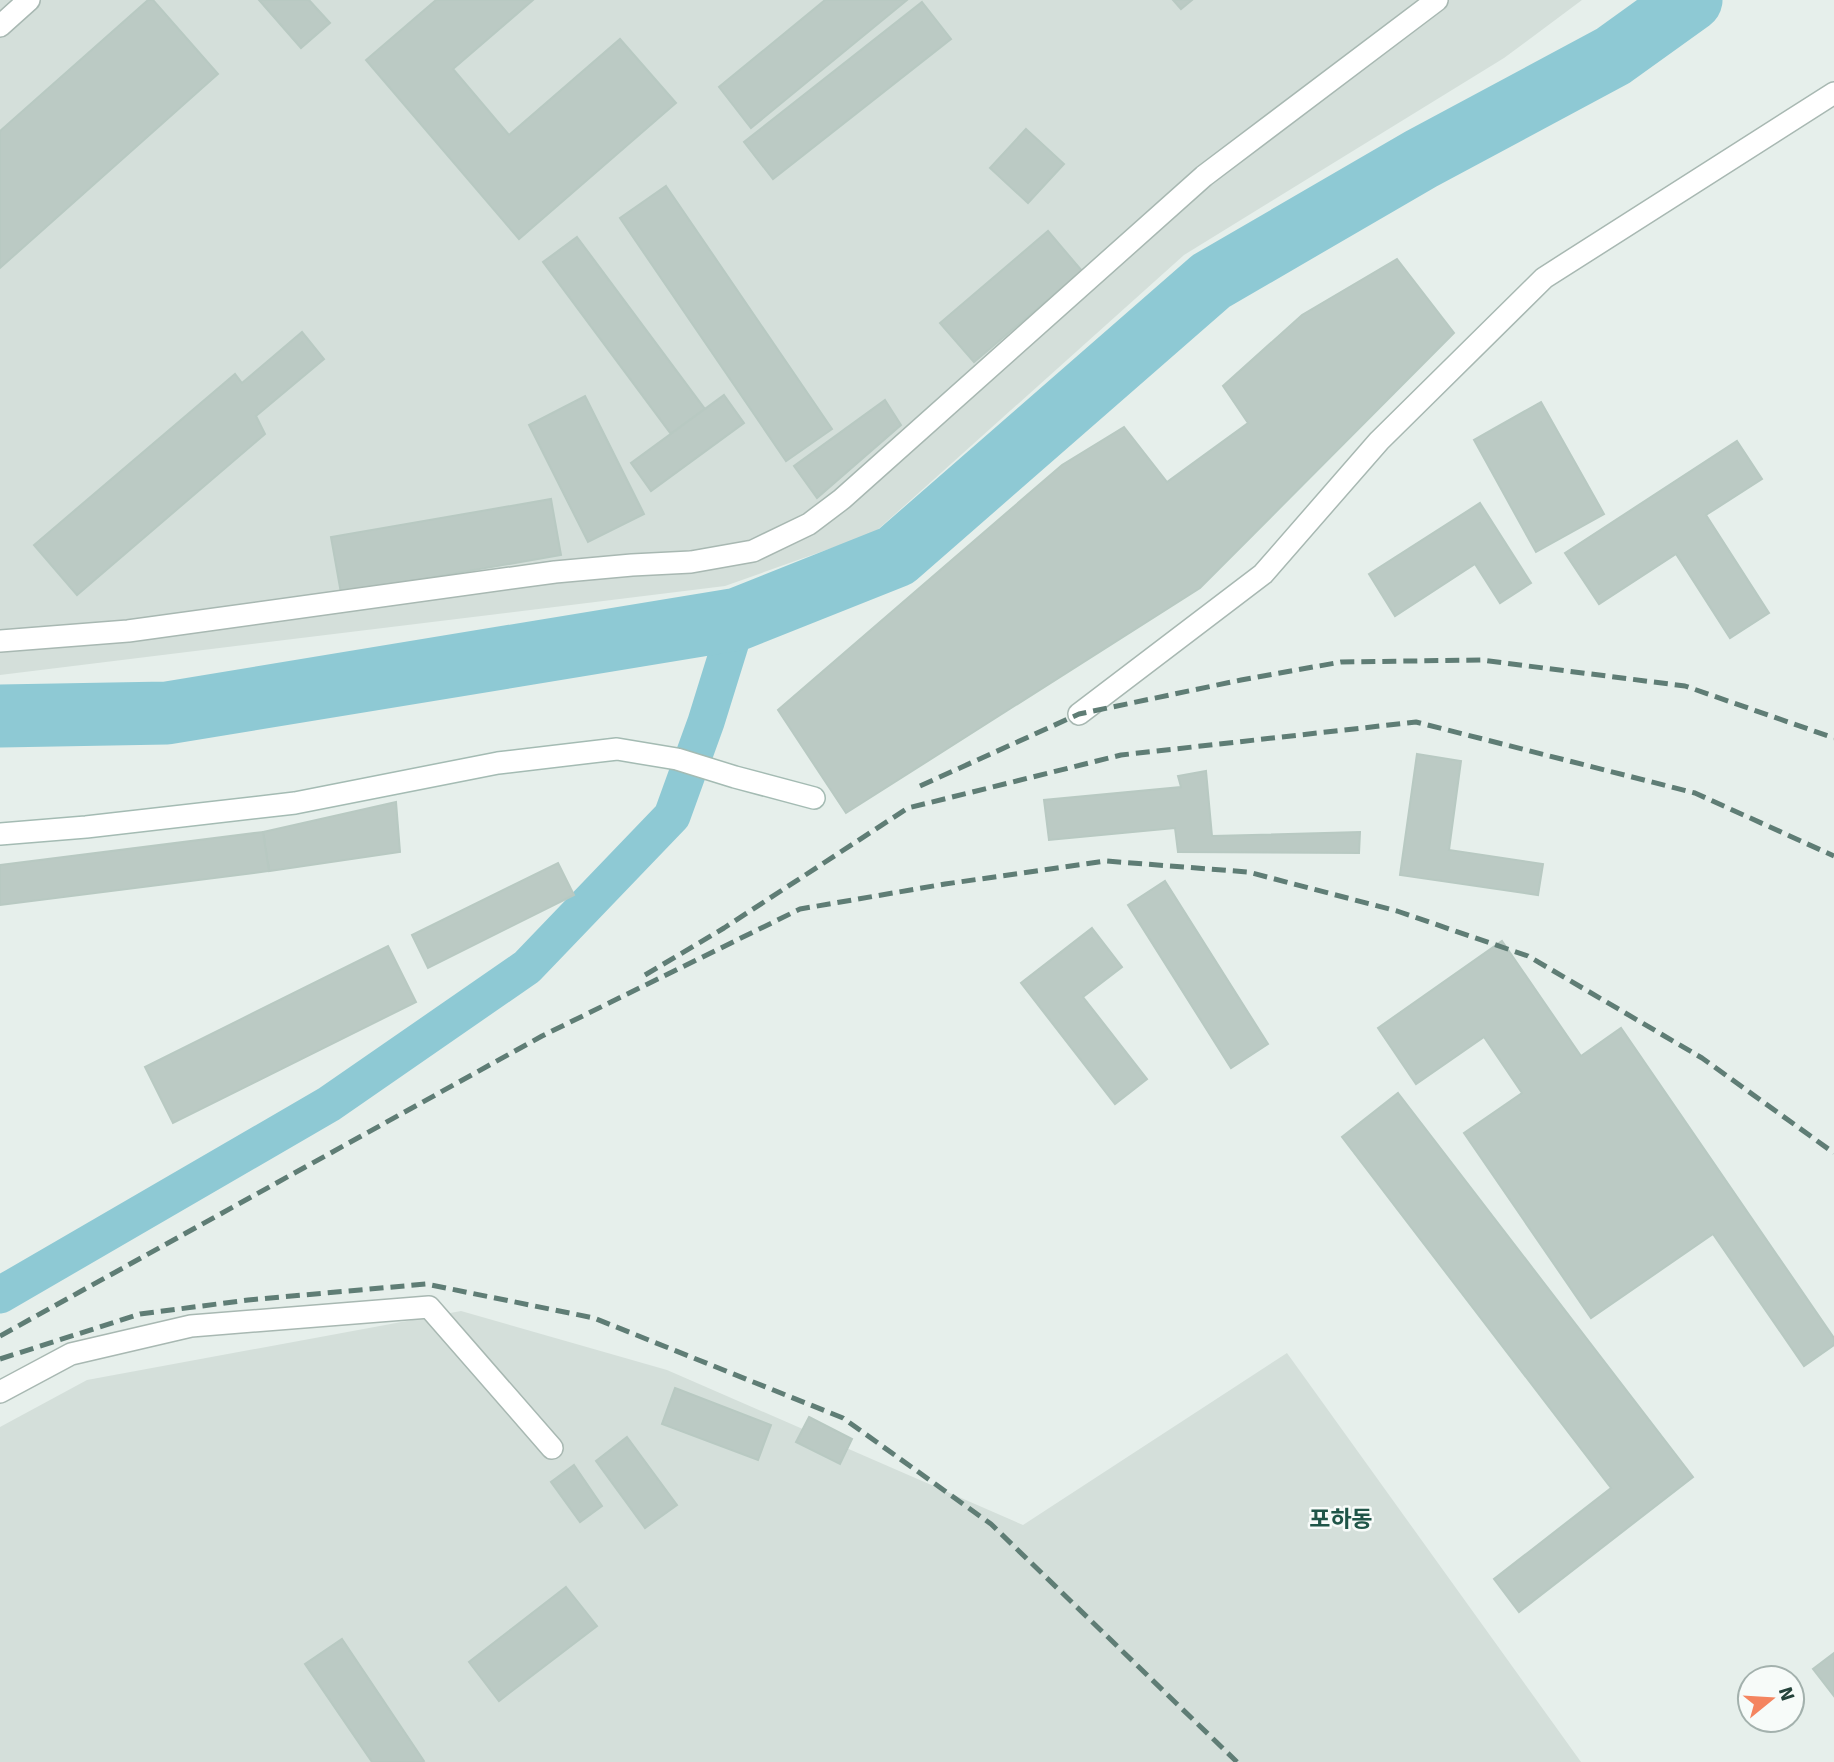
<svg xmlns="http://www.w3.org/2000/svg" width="1834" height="1762" font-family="Signika,'Noto Sans KR',sans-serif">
<rect width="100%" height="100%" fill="#e6efeb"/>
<g fill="#d4dfda">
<path d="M0,0h1582l-78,58 -320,197 -310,278 -149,53 -725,89z"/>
<path d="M461,1311l206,59 356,155 264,-172 294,409h-1581v-335l87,-47z"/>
</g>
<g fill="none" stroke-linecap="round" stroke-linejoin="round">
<path stroke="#8ec9d4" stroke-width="37" d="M0,1295l329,-191 198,-137 145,-151 34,-94 32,-103"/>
<path stroke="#8ec9d4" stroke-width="63" d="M0,716l167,-3 571,-94 158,-63 315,-275 210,-122 192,-103 78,-56"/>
</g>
<g fill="#bbcac4" stroke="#b8c9c2" stroke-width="2">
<path d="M148,0h5l65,74 -218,194v-137z"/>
<path d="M259,0h50l21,23 -29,25z"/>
<path d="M436,0h97l-80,69 56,66 111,-96 56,64 -157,136 -153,-179z"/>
<path d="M825,0h82l-156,128 -32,-41z"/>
<path d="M1173,0h19l-11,9z"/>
<path d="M922,2l29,37 -178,140 -29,-37z"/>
<path d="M1026,129l38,35 -36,39 -38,-35z"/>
<path d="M666,186l166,243 -46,32 -166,-243z"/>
<path d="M1048,231l34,40 -108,91 -34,-39z"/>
<path d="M577,237l128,172 -34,25 -128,-172z"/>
<path d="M1397,259l57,74 -254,255 -354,225 -68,-103 284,-245 62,-38 43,55 81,-59 -25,-37 79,-71z"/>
<path d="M302,332l22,27 -68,57 9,18 -188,161 -43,-50 201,-171 7,9z"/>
<path d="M724,395l20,28 -93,68 -20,-28z"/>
<path d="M585,396l59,118 -56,28 -59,-117z"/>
<path d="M885,400l16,25 -84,73 -23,-32z"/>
<path d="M1541,402l63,112 -68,38 -62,-112z"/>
<path d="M1737,441l25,38 -56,36 63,98 -39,25 -54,-84 -77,50 -34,-51z"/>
<path d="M551,499l10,56 -220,38 -10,-56z"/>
<path d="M1480,503l51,80 -31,20 -25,-39 -80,52 -26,-42z"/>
<path d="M1417,754l44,7 -12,89 94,14 -5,31 -138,-20z"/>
<path d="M1206,771l6,65 148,-4 -1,21 -181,-1 -3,-24 -126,12 -5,-40 137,-13 -3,-11z"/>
<path d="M396,802l4,50 -131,19 -6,-39z"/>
<path d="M263,832l6,39 -269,34v-40z"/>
<path d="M558,863l16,32 -146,73 -16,-33z"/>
<path d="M1165,881l103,163 -37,24 -103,-163z"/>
<path d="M1092,928l30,39 -39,30 64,82 -32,25 -94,-121z"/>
<path d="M1502,941l79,115 40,-28 213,310v7l-30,21 -91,-132 -122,84 -127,-185 58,-40 -38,-56 -68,47 -38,-56z"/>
<path d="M388,946l28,56 -243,121 -28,-56z"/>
<path d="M1398,1093l295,384 -174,135 -25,-33 117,-91 -269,-351z"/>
<path d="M675,1388l96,37 -13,35 -96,-36z"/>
<path d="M809,1417l43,22 -12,25 -44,-22z"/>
<path d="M627,1437l50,68 -32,23 -49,-67z"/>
<path d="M574,1465l28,41 -22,16 -29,-40z"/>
<path d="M566,1587l31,39 -98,75 -30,-39z"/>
<path d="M342,1639l82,122 -1,1h-51l-67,-98z"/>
<path d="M1834,1653v43l-21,-27z"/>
</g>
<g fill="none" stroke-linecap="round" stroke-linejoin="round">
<g stroke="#a8b8b2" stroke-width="24">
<path id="lane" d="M1079,714l184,-140 116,-133 165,-163 290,-185"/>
</g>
<g stroke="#a8b8b2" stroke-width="24">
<g id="street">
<path d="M0,26l29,-26"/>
<path d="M0,641l128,-10 427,-59 77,-7 59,-3 62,-11 56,-27 33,-25 362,-323 233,-176"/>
<path d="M0,1392l71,-38 120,-28 238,-19 123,141"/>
</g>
</g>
<g stroke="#a4bbb3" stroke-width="24">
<path id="secondary" d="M0,834l86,-7 209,-24 203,-40 119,-14 60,10 58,18 79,21"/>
</g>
<use href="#lane" stroke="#fff" stroke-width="21"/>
<use href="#street" stroke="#fff" stroke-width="21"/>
<use href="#secondary" stroke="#fff" stroke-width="21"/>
<g stroke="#5f7d75" stroke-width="5" stroke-dasharray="14 7" stroke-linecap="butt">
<path d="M920,786l159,-72 162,-34 100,-18 140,-2 204,26 149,52"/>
<path d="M645,975l79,-47 184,-120 213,-53 295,-33 279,71 139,63"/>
<path d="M0,1336l542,-300 258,-127 145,-25 161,-23 142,11 149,39 131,45 174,102 132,95"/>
<path d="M0,1359l140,-45 108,-14 178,-16 168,34 249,100 148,106 246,238"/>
</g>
</g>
<g text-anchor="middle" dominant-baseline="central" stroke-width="5" stroke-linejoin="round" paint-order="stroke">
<g font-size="23" font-weight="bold" fill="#1f5548" stroke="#f7fbf9">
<text x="1341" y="1519">포하동</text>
</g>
</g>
<g transform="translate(1771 1699) rotate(72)"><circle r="33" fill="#f7fbf9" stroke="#a3b1ad" stroke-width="2"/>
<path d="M0-5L12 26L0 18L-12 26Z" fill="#f4845f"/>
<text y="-10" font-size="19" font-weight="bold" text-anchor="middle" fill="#24423a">N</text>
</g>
</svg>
